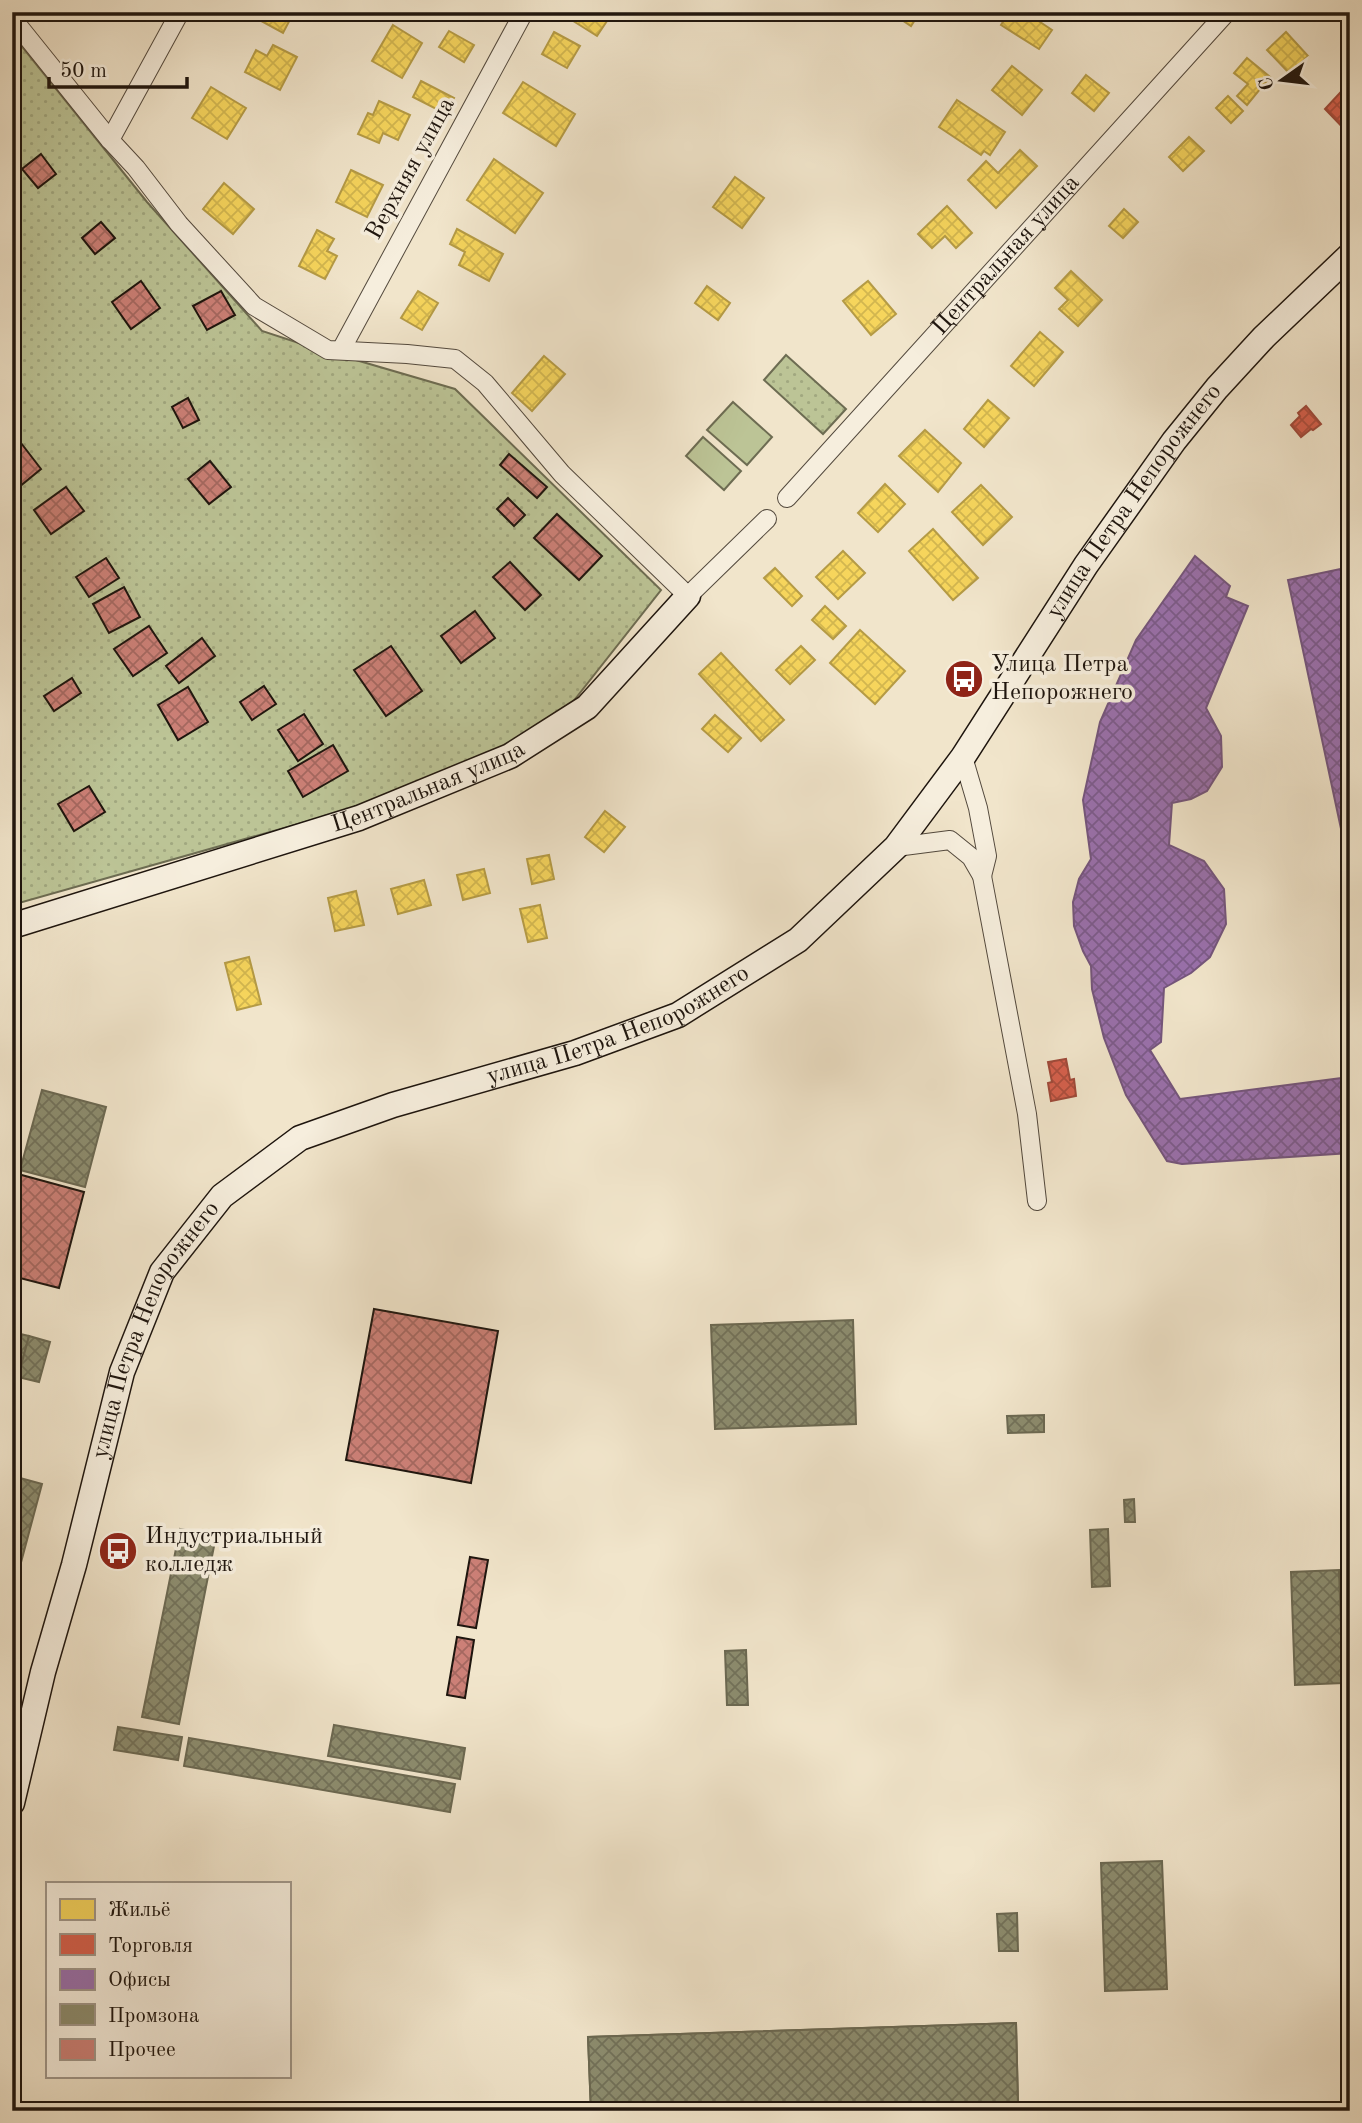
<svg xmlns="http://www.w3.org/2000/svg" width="1362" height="2123" font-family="'Old Standard TT',serif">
<defs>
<pattern id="green-dots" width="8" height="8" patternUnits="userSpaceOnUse" patternTransform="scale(1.75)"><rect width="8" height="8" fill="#bcc496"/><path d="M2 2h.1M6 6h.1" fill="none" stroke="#a1a880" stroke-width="1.8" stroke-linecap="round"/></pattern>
<pattern id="homes-cross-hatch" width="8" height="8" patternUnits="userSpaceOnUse" patternTransform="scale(1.75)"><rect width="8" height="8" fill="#f6d55c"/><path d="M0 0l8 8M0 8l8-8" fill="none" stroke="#d2b64f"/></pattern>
<pattern id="shops-cross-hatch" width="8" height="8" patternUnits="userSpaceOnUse" patternTransform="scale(1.75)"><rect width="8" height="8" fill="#d6604d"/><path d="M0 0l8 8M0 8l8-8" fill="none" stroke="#ad4e3e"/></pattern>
<pattern id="offices-cross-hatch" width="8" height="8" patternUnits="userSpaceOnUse" patternTransform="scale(1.75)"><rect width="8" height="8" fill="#9970ab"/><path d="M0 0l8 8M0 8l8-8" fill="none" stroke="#7c5b8a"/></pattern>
<pattern id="industry-cross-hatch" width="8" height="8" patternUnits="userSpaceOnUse" patternTransform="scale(1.75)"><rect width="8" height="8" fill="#8c8c6e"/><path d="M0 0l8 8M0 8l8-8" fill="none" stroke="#727159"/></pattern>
<pattern id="building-cross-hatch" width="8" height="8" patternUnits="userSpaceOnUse" patternTransform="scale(1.75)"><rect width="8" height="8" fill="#cc8077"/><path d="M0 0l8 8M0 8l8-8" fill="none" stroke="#a56860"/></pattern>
</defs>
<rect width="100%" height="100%" fill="#f1e5cb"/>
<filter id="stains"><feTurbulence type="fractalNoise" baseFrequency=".00286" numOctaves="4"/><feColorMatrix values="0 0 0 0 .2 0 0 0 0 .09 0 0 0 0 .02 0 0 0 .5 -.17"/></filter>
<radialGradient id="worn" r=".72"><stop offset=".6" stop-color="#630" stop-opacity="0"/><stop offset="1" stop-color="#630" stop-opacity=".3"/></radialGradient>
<g fill="url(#green-dots)" stroke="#6d6c52" stroke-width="2">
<path d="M12,34l135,168 115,129 46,15 147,43 206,201 -119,151 -184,66 -346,98z"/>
<path d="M786,355l60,54 -23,25 -59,-54z"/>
</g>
<g fill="#bcc496" stroke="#6d6c52" stroke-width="2">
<path d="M733,402l39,35 -25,28 -40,-35z"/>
<path d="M703,437l38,34 -17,19 -38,-34z"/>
</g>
<g fill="url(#homes-cross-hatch)" stroke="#b59b45" stroke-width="2">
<path d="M257,12h37l-11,21 -29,-16z"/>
<path d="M563,12h50l-16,24 -35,-22z"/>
<path d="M890,12h30l-9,14z"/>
<path d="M1009,12h16l27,18 -13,19 -38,-24z"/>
<path d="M393,25l29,18 -20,35 -30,-17z"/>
<path d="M449,31l25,14 -10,17 -25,-15z"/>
<path d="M554,32l26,14 -13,22 -25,-14z"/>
<path d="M1286,32l22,24 -18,18 -23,-24z"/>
<path d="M273,45l24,12 -17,33 -35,-18 11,-22 11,6z"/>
<path d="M1247,58l23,19 -23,28 -10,-9 11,-12 -14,-11z"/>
<path d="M1012,66l30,24 -20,25 -30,-25z"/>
<path d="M1086,75l23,18 -15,18 -22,-18z"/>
<path d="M421,81l33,17 -8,16 -33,-17z"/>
<path d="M523,82l52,32 -19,32 -53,-33z"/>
<path d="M211,87l35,21 -19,31 -35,-21z"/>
<path d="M1228,96l15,15 -12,12 -15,-15z"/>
<path d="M957,100l48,32 -15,23 -6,-4 -3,4 -42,-28z"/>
<path d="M379,101l31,14 -12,25 -15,-7 -4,10 -21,-9 10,-21 5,2z"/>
<path d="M1189,137l15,14 -21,20 -14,-14z"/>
<path d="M1020,150l17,16 -41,42 -28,-28 18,-19 12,12z"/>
<path d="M494,159l49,34 -28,40 -48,-33z"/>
<path d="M351,170l32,15 -16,32 -31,-15z"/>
<path d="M735,177l29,21 -22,30 -29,-21z"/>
<path d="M224,183l30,26 -21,25 -30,-25z"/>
<path d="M947,206l25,27 -16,15 -11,-12 -13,12 -14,-14z"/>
<path d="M1124,209l14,13 -15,16 -14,-12z"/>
<path d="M457,229l46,25 -14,27 -30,-16 6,-13 -15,-8z"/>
<path d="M317,230l17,9 -7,12 10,5 -12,23 -26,-13z"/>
<path d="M1071,271l31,29 -24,26 -19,-17 9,-9 -13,-12z"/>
<path d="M868,281l28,33 -25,21 -28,-34z"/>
<path d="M707,286l23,17 -12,17 -23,-17z"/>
<path d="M418,291l20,12 -16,27 -21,-12z"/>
<path d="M1040,332l23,20 -29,34 -23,-20z"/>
<path d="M544,356l21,18 -33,37 -20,-18z"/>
<path d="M988,400l21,18 -25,29 -20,-18z"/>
<path d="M925,430l36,33 -23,29 -39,-36z"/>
<path d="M885,484l20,20 -27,28 -20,-19z"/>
<path d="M981,485l31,32 -29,28 -31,-33z"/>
<path d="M933,529l45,49 -25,22 -44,-49z"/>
<path d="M843,551l22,22 -27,26 -22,-22z"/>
<path d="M775,568l27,28 -10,10 -28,-28z"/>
<path d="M825,606l21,20 -13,13 -21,-19z"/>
<path d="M860,630l45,41 -30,33 -45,-41z"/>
<path d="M801,646l14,14 -25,24 -14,-14z"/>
<path d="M721,653l63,67 -23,21 -62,-67z"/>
<path d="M715,715l26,23 -13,14 -26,-23z"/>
<path d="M605,811l20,16 -21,25 -19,-15z"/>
<path d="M549,855l5,24 -22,5 -5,-25z"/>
<path d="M484,869l6,24 -27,7 -6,-25z"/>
<path d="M424,880l7,25 -33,9 -7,-25z"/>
<path d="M356,891l8,34 -29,6 -7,-33z"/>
<path d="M540,905l7,33 -19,4 -8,-33z"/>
<path d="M249,957l12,47 -24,6 -12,-47z"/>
</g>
<g fill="url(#shops-cross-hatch)" stroke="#9f4a3a" stroke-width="2">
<path d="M1350,82v53l-25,-26z"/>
<path d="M1306,406l15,18 -8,6 -2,-1 -10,8 -10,-12 9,-9 -2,-3z"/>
<path d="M1066,1059l4,21 4,-1 2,17 -25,5 -3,-18 4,-1 -4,-20z"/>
</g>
<g fill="url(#offices-cross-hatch)" stroke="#74557c" stroke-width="2">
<path d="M1195,556l35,30 -4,11 22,9 -42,102 15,28 1,31 -15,24 -16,8 -19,4 -3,42 35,16 20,28 2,35 -16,33 -19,16 -27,15 -3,54 -11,8 30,49 170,-22v76l-168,11 -15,-3 -41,-66 -22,-57 -12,-49 -1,-23 -8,-15 -9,-25 -1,-24 6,-23 12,-20 -8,-59 17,-78 36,-82z"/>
<path d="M1350,567v304l-62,-291z"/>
</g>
<g fill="url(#industry-cross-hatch)" stroke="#6b6851" stroke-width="2">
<path d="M42,1090l64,17 -21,80 -65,-17z"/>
<path d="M853,1320l3,104 -141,5 -4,-104z"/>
<path d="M12,1332l17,4 -11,41 -6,-2z"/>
<path d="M29,1336l21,6 -11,40 -21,-5z"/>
<path d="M1044,1415v17l-36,1 -1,-17z"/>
<path d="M12,1463l7,2 -7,27z"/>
<path d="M20,1478l22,6 -30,112v-87z"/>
<path d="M1134,1499l1,23h-10l-1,-22z"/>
<path d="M180,1529l36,7 -37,188 -37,-7z"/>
<path d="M1108,1529l2,57 -18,1 -2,-57z"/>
<path d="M1339,1570l4,113 -48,2 -4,-113z"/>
<path d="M746,1650l2,55h-21l-2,-54z"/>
<path d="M334,1725l131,23 -5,31 -132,-23z"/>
<path d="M118,1727l64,10 -4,23 -64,-10z"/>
<path d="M189,1738l266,46 -5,28 -266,-46z"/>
<path d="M1162,1861l5,128 -62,2 -4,-128z"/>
<path d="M1017,1913l1,38h-19l-2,-37z"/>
<path d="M1016,2023l2,81h25v7h-452l-3,-74z"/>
<path d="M1016,2023l2,81h25v7h-452l-3,-74z"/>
</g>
<g fill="url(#building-cross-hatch)" stroke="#1e150e" stroke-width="2">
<path d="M41,154l15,20 -18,14 -16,-19z"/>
<path d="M101,222l14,16 -20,16 -13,-16z"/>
<path d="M141,281l19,27 -29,21 -19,-27z"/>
<path d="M221,291l14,24 -28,15 -14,-24z"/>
<path d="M188,398l11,22 -16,8 -11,-21z"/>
<path d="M21,443l20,26 -22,18 -7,-8v-29z"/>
<path d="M509,454l38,33 -10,11 -37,-33z"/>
<path d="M210,461l21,26 -22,17 -21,-25z"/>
<path d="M66,487l18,24 -33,23 -17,-24z"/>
<path d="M508,498l17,17 -11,11 -17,-17z"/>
<path d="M557,514l45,42 -23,24 -45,-42z"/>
<path d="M106,558l13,20 -30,19 -13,-20z"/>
<path d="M510,562l31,33 -16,15 -32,-33z"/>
<path d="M124,587l16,30 -31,16 -16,-29z"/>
<path d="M475,611l20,27 -34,25 -20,-27z"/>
<path d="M149,626l18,27 -34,23 -19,-27z"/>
<path d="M202,638l13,18 -36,27 -13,-17z"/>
<path d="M391,646l31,45 -36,25 -32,-46z"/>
<path d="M72,678l9,15 -27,18 -10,-15z"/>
<path d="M264,686l12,18 -24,16 -12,-18z"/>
<path d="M188,687l20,35 -30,18 -20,-35z"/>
<path d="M304,714l19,30 -25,17 -20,-31z"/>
<path d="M333,745l15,26 -45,26 -15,-26z"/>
<path d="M89,786l16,26 -31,19 -16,-27z"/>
<path d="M12,1140l6,1 -6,21z"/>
<path d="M18,1174l66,18 -25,96 -47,-12v-79z"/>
<path d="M374,1309l124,22 -27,152 -125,-23z"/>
<path d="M470,1557l18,3 -12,68 -18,-3z"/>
<path d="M457,1637l17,3 -9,58 -18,-3z"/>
</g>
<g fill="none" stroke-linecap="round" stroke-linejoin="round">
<g stroke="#53493d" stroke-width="20">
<g id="street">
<path d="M12,18l98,122 26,28 43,56 75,82 74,44 79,4 48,5 30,24 77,91 126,122 79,-77"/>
<path d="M110,140l70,-128"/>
<path d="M341,350l183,-338"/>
<path id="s1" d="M787,498l440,-486"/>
<path d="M963,757l15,51 9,48 -5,20"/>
<path d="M896,847l54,-7 21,17 11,19 45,238 10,87"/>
</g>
</g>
<g stroke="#1e150e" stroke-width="27">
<g id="secondary">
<path id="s2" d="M12,926l347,-108 151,-62 77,-49 101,-111"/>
<path id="s3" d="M12,1803l31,-131 31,-107 48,-193 40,-100 60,-76 78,-58 93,-33 182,-52 103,-38 120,-75 98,-93 67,-90 123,-192 88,-124 43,-53 47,-51 86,-82"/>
</g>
</g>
<use href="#street" stroke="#f6eedd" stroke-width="18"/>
<use href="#secondary" stroke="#f6eedd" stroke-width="24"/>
</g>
<defs>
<g id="bus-disc" transform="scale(2.0125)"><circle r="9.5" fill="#8f2418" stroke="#f6eedd"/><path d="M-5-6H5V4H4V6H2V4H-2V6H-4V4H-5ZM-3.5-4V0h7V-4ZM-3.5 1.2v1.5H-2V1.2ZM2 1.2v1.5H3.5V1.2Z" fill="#fff"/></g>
</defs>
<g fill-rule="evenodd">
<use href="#bus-disc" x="964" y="679"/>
<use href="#bus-disc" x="118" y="1551"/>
</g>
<g text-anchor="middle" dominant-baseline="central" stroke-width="7" stroke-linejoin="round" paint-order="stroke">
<g font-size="24" fill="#1e150e" stroke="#f6eedd">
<text transform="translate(411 169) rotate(-61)">Верхняя улица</text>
<text stroke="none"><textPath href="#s1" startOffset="327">Центральная улица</textPath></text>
<text stroke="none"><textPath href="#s3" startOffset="1841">улица Петра Непорожнего</textPath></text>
<text stroke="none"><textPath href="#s2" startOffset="439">Центральная улица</textPath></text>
<text stroke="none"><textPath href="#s3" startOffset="1085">улица Петра Непорожнего</textPath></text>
<text stroke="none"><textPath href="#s3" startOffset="497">улица Петра Непорожнего</textPath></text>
</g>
<g font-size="24" fill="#1e150e" stroke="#f6eedd" text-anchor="start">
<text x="991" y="665">Улица Петра<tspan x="991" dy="28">Непорожнего</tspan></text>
<text x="145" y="1537">Индустриальный<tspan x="145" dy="28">колледж</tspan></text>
</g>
</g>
<rect width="1362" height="2123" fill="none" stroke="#f1e5cb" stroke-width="42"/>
<rect x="14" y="14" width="1334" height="2095" fill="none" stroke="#1e150e" stroke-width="3.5"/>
<rect x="21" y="21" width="1320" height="2081" fill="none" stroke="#1e150e" stroke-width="2"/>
<rect x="46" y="1882" width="245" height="196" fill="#f6eedd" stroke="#a0978a" stroke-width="2"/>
<rect x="60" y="1899" width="35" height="21" fill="#f6d55c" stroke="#a0978a" stroke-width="2"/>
<text x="108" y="1916" font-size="21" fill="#1e150e">Жильё</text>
<rect x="60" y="1934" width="35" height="21" fill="#d6604d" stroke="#a0978a" stroke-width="2"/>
<text x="108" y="1952" font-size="21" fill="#1e150e">Торговля</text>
<rect x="60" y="1969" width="35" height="21" fill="#9970ab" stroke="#a0978a" stroke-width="2"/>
<text x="108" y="1986" font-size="21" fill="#1e150e">Офисы</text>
<rect x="60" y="2004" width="35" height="21" fill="#8c8c6e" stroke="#a0978a" stroke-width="2"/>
<text x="108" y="2022" font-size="21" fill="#1e150e">Промзона</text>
<rect x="60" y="2039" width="35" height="21" fill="#cc8077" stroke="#a0978a" stroke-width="2"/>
<text x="108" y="2056" font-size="21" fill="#1e150e">Прочее</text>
<g transform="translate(1282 80) rotate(256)" stroke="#f6eedd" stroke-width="5" paint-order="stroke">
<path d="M0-5L12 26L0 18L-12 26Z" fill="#1e150e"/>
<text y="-10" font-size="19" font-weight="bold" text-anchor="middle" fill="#1e150e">С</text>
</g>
<path d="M49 77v10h138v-10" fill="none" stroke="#1e150e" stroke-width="3.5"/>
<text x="60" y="77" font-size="21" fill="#1e150e" stroke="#f6eedd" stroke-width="5" paint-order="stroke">50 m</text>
<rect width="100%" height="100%" filter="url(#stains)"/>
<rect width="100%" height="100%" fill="url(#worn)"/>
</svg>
